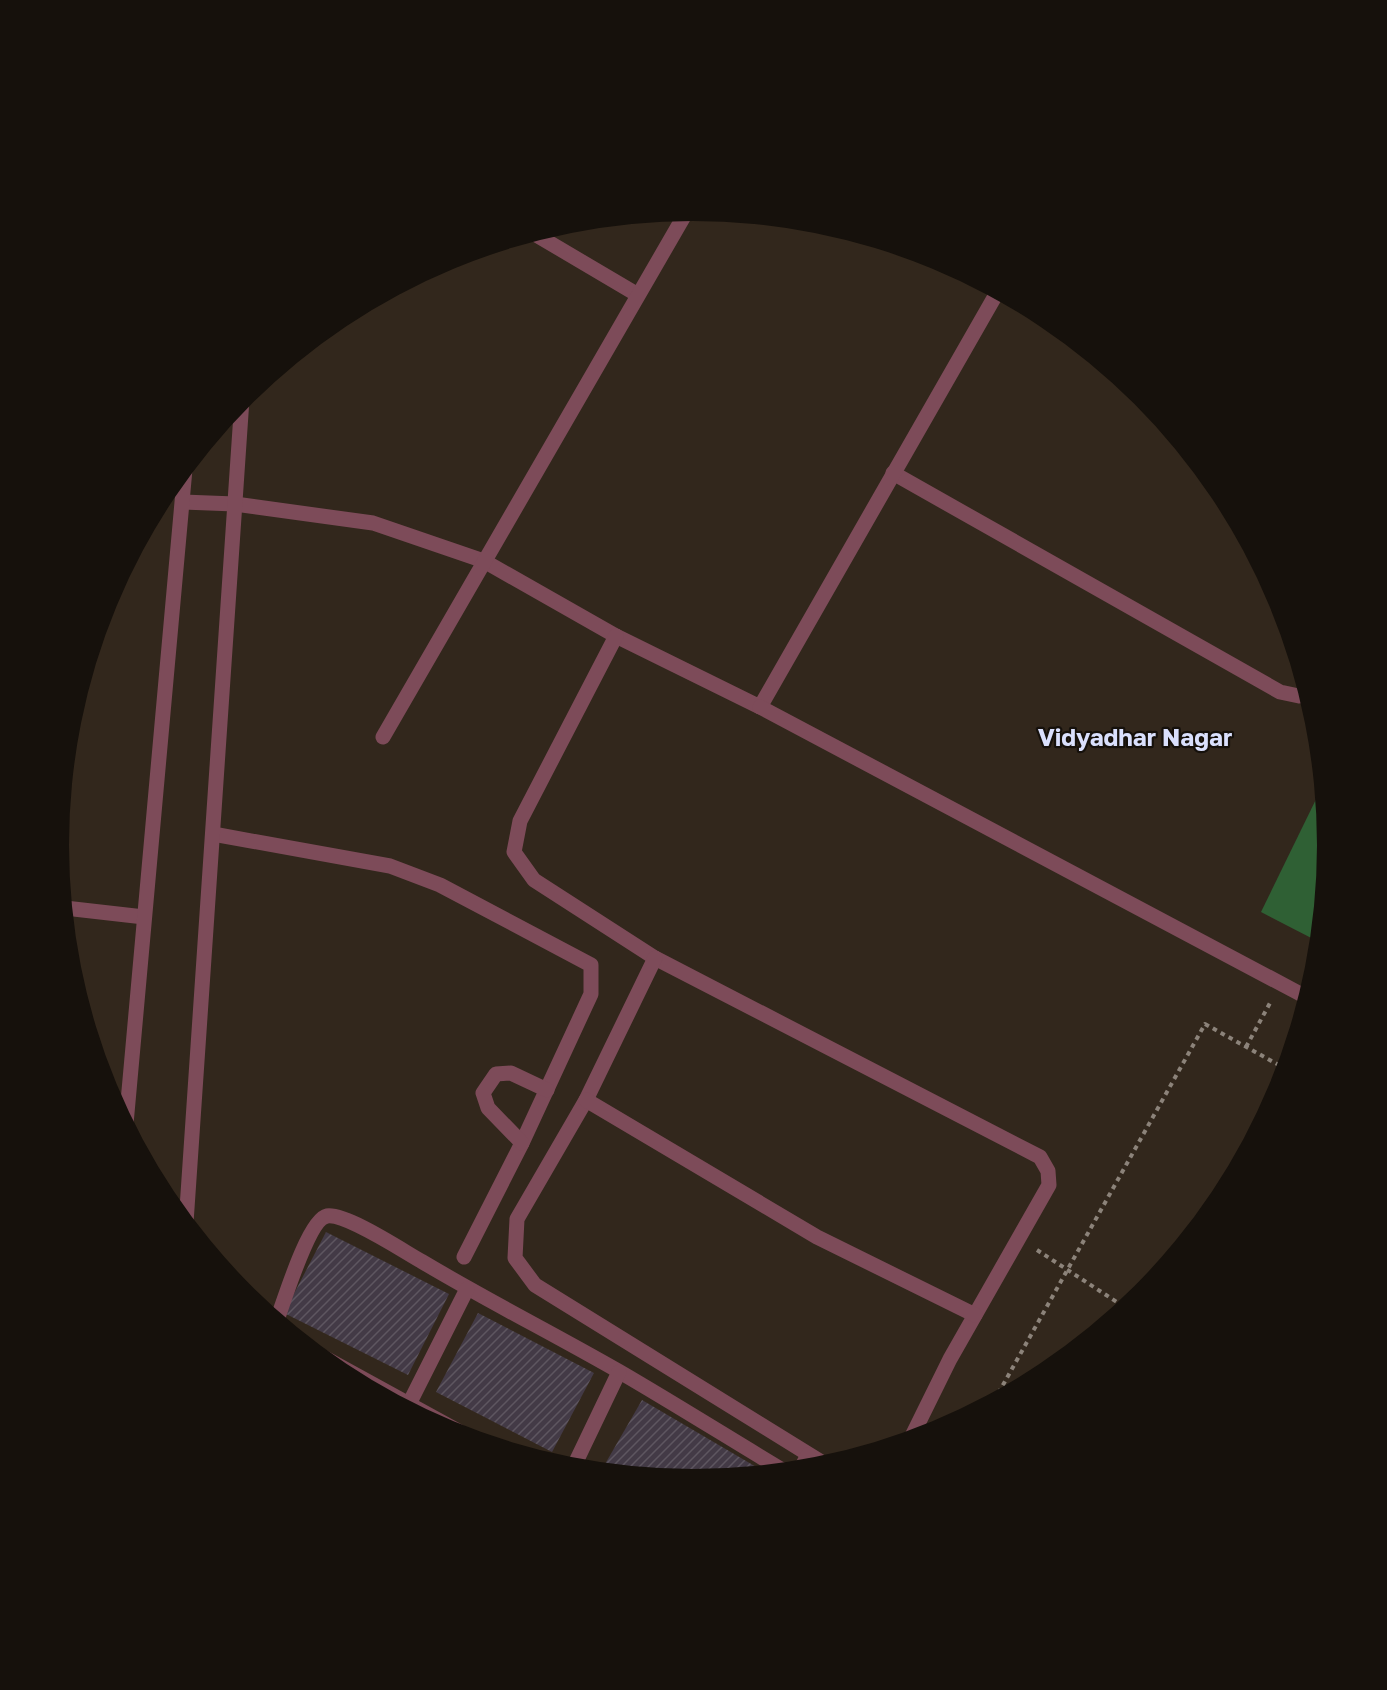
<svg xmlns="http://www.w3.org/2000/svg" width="1387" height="1690" font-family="'Golos Text',sans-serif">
<defs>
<pattern id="building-hatch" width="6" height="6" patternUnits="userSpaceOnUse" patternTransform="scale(1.5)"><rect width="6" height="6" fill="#433a46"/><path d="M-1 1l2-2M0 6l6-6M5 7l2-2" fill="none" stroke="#5e5660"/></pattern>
</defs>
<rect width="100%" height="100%" fill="#32271c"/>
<path fill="#2f6034" d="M1323,785l5,60 -9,97 -58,-30z"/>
<g fill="url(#building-hatch)">
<path d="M326,1232l123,62 -41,81 -124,-62z"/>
<path d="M478,1313l116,60 -42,79 -116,-60z"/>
<path d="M642,1400l116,68 -3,6 -62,6 -92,-9z"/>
</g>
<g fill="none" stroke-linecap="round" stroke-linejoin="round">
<g stroke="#8c837a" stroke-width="4" stroke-dasharray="4.5 4.5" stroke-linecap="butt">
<path d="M1246,1047l24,-44"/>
<path d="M1037,1250l89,58"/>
<path d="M994,1401l211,-377 81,45"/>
</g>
<g stroke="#7d4b59" stroke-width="15">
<path d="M533,233l105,62"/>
<path d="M893,473l387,219 19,4 8,-6"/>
<path d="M183,502l52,2 138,19 111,38 132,75 144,71 238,-416"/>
<path d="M616,636l-96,185 -6,31 20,28 121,78 385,199 8,14 1,14 -99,174 -40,81"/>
<path d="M760,707l548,291"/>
<path d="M383,737l304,-526"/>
<path d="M213,834l177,32 50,19 151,80v29l-69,149 -58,114"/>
<path d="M65,908l79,9"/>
<path d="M655,958l-69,142 -69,119 -2,39 20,27 291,180"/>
<path d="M586,1100l231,137 158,78"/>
<path d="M126,1124l59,-655"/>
<path d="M522,1143l-34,-35 -5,-15 13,-19 15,-1 36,17"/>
<path d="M186,1223l56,-824"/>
<path d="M277,1320c7,-19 32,-101 50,-104 19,-3 76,35 94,45 65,39 133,73 199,111 55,32 109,66 164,99"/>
<path d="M316,1353l155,85"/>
<path d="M407,1408l60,-119"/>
<path d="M573,1468l46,-96"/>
<path d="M800,1470l8,-15"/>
</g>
</g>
<g text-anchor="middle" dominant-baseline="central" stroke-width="4.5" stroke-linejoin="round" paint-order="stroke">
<g font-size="24" font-weight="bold" fill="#dae0fd" stroke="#16110c">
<text x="1135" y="736">Vidyadhar Nagar</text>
</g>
</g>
<path d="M0 0H1387V1690H0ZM69 845a624 624 0 1 1 1248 0a624 624 0 1 1-1248 0Z" fill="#16110c" fill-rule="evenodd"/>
</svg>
